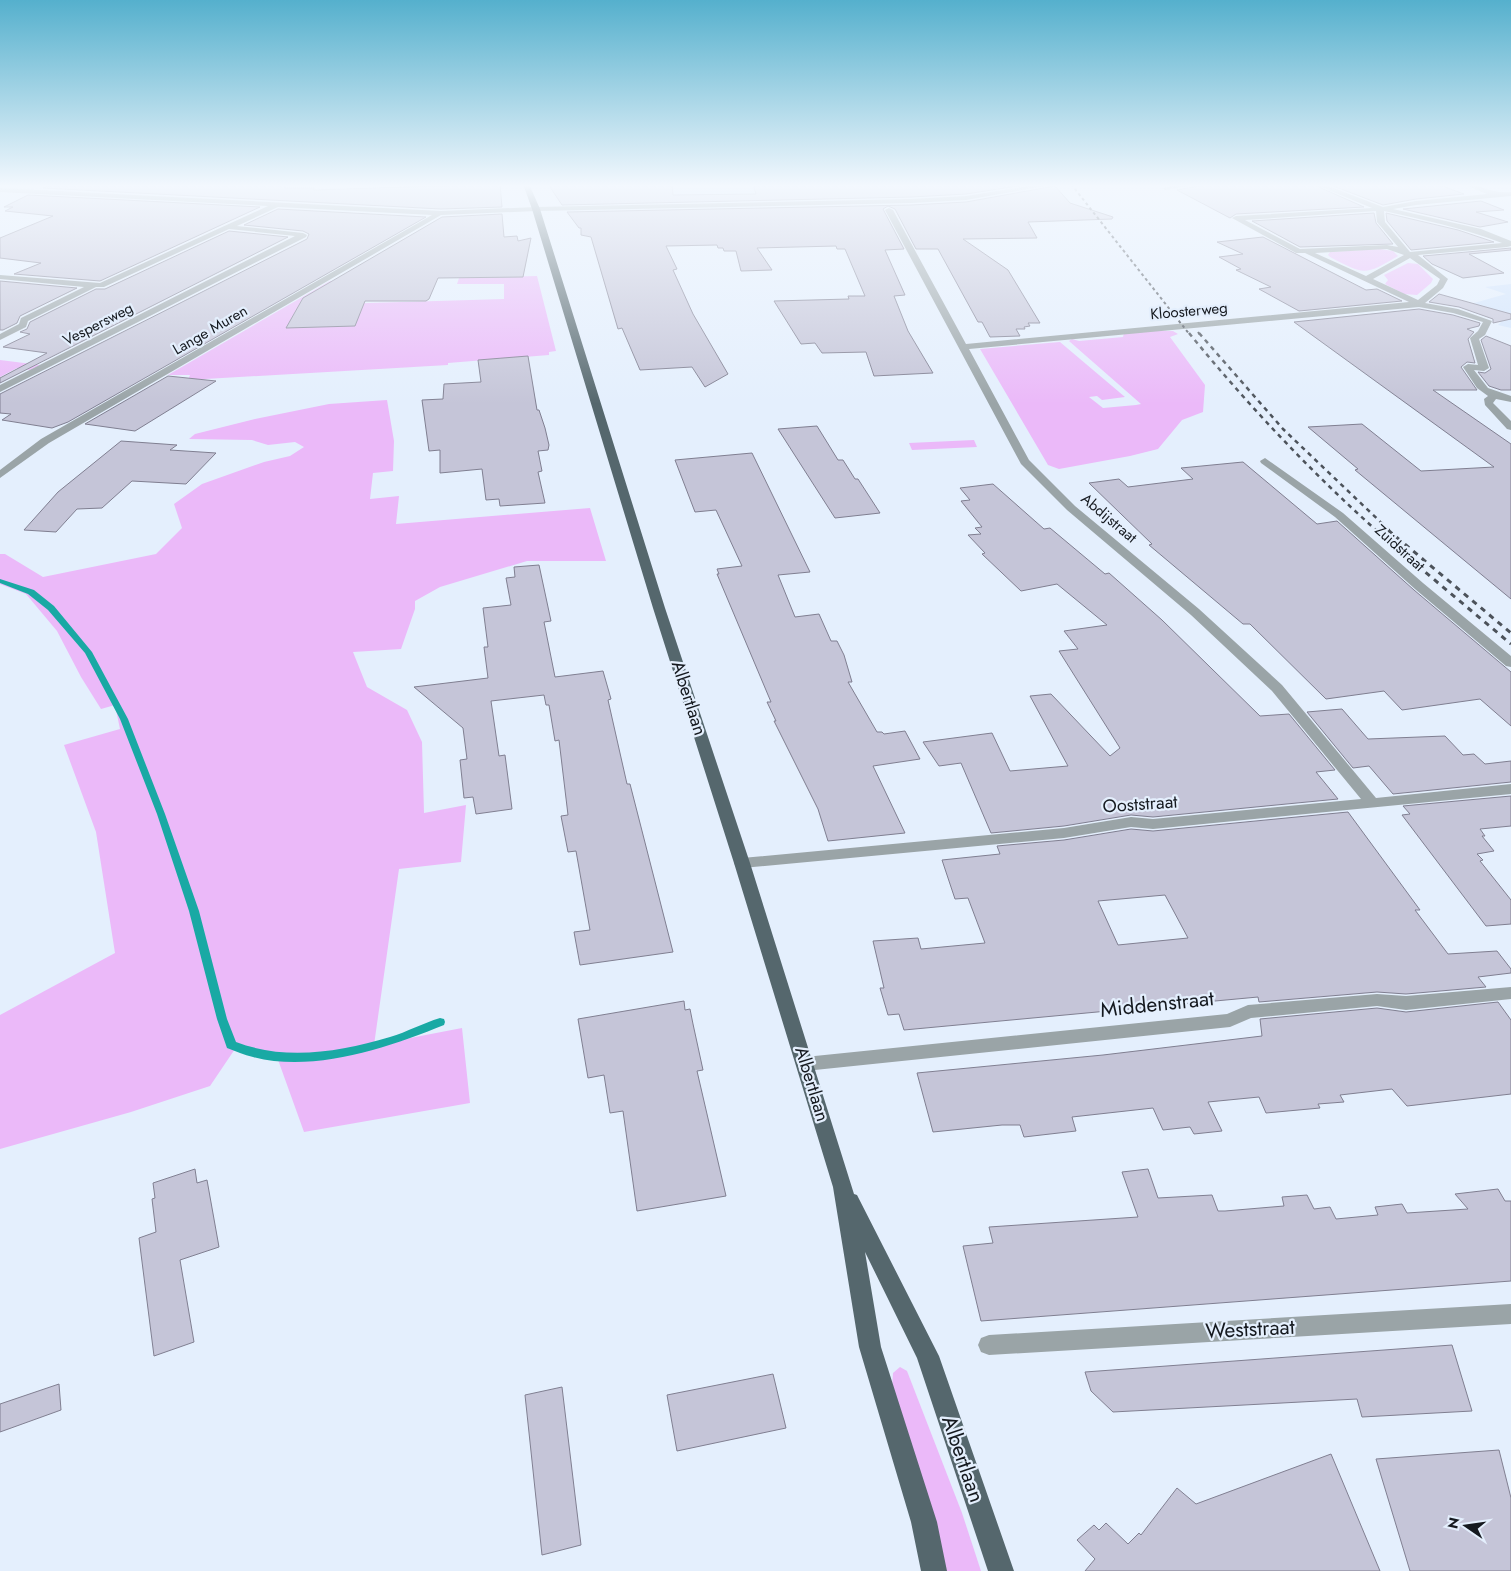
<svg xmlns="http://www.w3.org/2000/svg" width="1511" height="1571" font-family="Jost,sans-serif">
<rect width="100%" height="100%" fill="#e4effd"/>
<g fill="#d2e4fc">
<path d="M629,184h169l6,15 -176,3z"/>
<path d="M1511,284v44l-13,-3 6,-6 -44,-12 46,-13 -21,-7z"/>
</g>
<g fill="#ebb9f9">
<path d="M1380,249l13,2 5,5c-34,20 -33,19 -68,1l-2,-2 2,-3z"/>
<path d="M1408,263l10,1 15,15 -2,4 -14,12 -13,-1 -19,-10 3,-4 -4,-5z"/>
<path d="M537,276l19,75 -7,1v3l-101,8v2l-260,15 2,-5h-22l162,-94h22l-16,23 168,-5v-15h-47l2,-6z"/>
<path d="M1150,331h23l5,3 -8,3 35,48 -2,27 -21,8 -24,29 -28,7 -71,13 -11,-4 -68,-116 80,-7 65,55 -23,3 -5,-4 -8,1 14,11 33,-3 5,-1 -72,-63 3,-2 7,2 44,-4 1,-4z"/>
<path d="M0,360l40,5 -10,5 -13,-2 -17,9z"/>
<path d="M387,400l7,41 -1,30 -20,2 -3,26 29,-3 -3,28 194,-16 16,53h-79l-87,26 -25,14v8l-14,40 -48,3 14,35 40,23 15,32 2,71 42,-8 -5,57 -62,7 -25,176 88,-17 8,75 -166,29 -27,-75 -40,-11 -27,40 -79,26 -131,37v-134l115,-62 -19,-121 -32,-87 56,-16 -5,-24 -14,4 -20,-32 -24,-46 -31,-37 -26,-10v-30h5l38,23 113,-23 26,-26 -8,-24 28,-20 62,-22 26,-6 14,-9 -9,-5 -27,3 -16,-5 -63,-1 6,-5 60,-15 74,-15z"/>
<path d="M974,440l3,7 -65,3 -3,-7z"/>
<path d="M900,1367l7,4 55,142 19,58h-36l-53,-183 1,-15z"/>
</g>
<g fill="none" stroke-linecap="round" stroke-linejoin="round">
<path fill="#19a9a4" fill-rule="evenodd" d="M0,579l34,11 20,16 38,46 36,67 37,95 34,97 28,108 9,23c50,19 103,10 154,-5 17,-5 33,-14 50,-19l4,1 1,3 -1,3c-56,23 -131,48 -191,32 -9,-2 -17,-6 -26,-9l-10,-29 -28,-108 -32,-97 -37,-95 -35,-66 -37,-43 -20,-16 -28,-11z"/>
</g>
<g fill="#c5c5d8" stroke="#807f91" fill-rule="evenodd">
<path d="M53,184h235l-4,4h30l-1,2 187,-6 2,23 -61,2 -398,-21z"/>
<path d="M548,184h124l1,11 83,-1 -3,-10h278l-65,10 -55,3 -349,8z"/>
<path d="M1201,184h111l52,23 -128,7 -6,4 -53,-28 22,-4z"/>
<path d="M1328,184h109l27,10 -48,5 -33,6z"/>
<path d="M1055,186l15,17 43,14 -1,2 -84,3 9,16 -74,1 45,31 32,53h-12l2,3 -6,1 1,2h-9l4,7 -30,1 -8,-15h-4l-40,-73h-22l-21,-40 -7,-3 -5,3 21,40 -19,1 20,45 -11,1 14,35 25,42 -59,3 -8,-24 -44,1 -7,-10 -14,1 -27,-43 75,-2 -1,-3h17l-20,-47h-8l-1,-3 -79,2 15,22 -31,1 -5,-20h-12l-1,-3h-5l-1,-3 -51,1 11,23 -4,1 20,44 35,60 -23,13 -13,-20 -52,3 -18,-42 -4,1 -27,-92 -10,-2v-7h-2l-12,-16 344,-7 55,-3z"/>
<path d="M28,195l232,12 -160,74 -86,-7 27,-11 -41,-5v-20l53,-22 -48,-5 8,-4h-9z"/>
<path d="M1481,201l23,9 -28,2 32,10 -28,5 -77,-18z"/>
<path d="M278,209l148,8 -358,205 -16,6 -50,-8 9,-6 -11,-1v-19l307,-155 2,-5 -6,-3 -59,-6z"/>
<path d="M1374,213l2,10 17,21 -93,3 -48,-26z"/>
<path d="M1386,213l72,17 36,12 -83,8 -24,-29z"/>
<path d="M502,214l2,23 13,-1 1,5 13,-3 -8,39 -85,1 -9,21 -3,2h-61l-10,25 -69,2 17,-30 139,-81z"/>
<path d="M229,231l59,6 -288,146v-5l47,-25 -44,-6 27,-13 -10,-2 7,-3 3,-7 66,-33h9z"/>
<path d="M1263,237l103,53 11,-1 25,12 -103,10 -40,-22 12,-2 -35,-17 5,-1 -22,-12 24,-3 -26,-12z"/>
<path d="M1511,248v2l-42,4 35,19 -41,5 -31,-14 -9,-8z"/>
<path d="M0,281l77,7 -57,28 -3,7 -14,7h-3z"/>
<path d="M1439,294l72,20v5l-18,4v-4l-34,-12 -30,-5z"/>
<path d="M1419,309l34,6 27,8 -1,3 -12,3 7,3 -6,7 7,24 -8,-1 -6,5 16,23h-44l78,54v155l-156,-129 3,-1 -50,-42 54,-3 59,47 73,-4 -200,-145z"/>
<path d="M1486,336l25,10v44h-10l-12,-4 -11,-14 7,1 6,-4 -10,-29z"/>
<path d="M528,356l9,54h2l6,18 4,17 -1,5 -10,1 4,20 -4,1 7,31 -45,3 -1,-7 -13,1 -4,-31 -42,4v-23l-11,1 -7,-51 21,-1 1,-15 37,-2 -3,-22z"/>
<path d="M168,376l48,5 -81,50 -50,-7z"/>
<path d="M817,426l21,34h5l12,19h3l22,34 -45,5 -57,-89z"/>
<path d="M121,441l56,4 -7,5 46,3 -30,31 -54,-3 -30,27 -25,1 -21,23 -32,-2 34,-38z"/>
<path d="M752,453l58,119 -32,3 17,42 24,-3 12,27h6l7,14 8,27h-4l29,50h5l2,2 21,-3 15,28 -47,7 32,67 -77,8 -10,-32 -44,-88h2l-9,-19h4l-54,-128h2l-2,-5 25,-3 -26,-56 -21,2 -20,-52z"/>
<path d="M1243,462l74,62 20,-3 77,69 97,82v54l-31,-27 -78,11 -18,-19 -58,8 -76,-75h-7l-94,-79 3,-1 -63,-61 30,-4 9,8 65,-8 -12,-11z"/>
<path d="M993,484l51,45 6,-1 55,46 4,-1 53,47 98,96 29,-2 46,56 -19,2 22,27 -185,18 -22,-2 -67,11 -73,7 -30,-70 -22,3 -16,-24 69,-9 18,38 58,-5 -38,-70 21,-2 59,62 10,-8 -61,-97 19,-2 -14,-18 43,-6 -50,-41 -36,7 -39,-37 3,-1 -17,-18 13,-1 -6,-6 7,-1 -21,-26 9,-1 -10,-12z"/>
<path d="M539,565l12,56 -7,1 11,55 48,-6 8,28 -3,1 19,84h3l43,168 -93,13 -6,-33 16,-2 -14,-79 -8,1 -7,-36 7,-1 -9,-75 -4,1 -6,-36h-3l-2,-10 -53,6 8,55 6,-1 7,54 -36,5 -3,-17 -9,1 -4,-38 7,-1 -4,-31 -49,-41 74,-9 -4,-31h4l-5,-39 28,-3 -5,-27 9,-1 -1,-10z"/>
<path d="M1342,709l26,30 77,-3 18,19 11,-1 11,10 26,-3v21l-118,12 -24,-28 -16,2 -46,-56z"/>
<path d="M1511,796v30l-31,3 5,7h-3l12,15 -17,3 6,6 -3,1 31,39v24l-25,2 -84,-111 8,-1 -7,-8z"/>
<path d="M1348,812l72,98h-5l33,44 49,-3 14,18v4l-33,4 8,10 -80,7 -29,-2 -118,10 -1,-5 -354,33 -5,-16 -11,1 -8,-27h4l-11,-47 45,-3 3,11 64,-6 -17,-45 -13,1 -13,-39 58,-6 -3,-8 67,-6 67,-11 22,2zM1165,895l23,43 -70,7 -20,-44z"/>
<path d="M684,1001l1,9 5,-1 3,15 10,46 -6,1 29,125 -89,15 -14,-100 -13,2 -6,-38 -16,3 -10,-59z"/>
<path d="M1498,1002l13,18v74l-104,12 -15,-17 -52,6 4,7 -26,2 2,4 -54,5 -7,-16 -51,5 14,29 -28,3 -4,-7 -27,3 -10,-22 -81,9 4,14 -52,6 -4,-12h-18l-69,7 -16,-59 186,-18 159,-19 -2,-17 117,-11 29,4z"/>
<path d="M195,1169l2,14 10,-3 12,67 -39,13 14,82 -40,14 -15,-118 17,-6 -4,-33 3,-1 -2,-15z"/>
<path d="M1148,1169l10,29 54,-3 6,16h7l59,-5 -2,-9 25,-2 7,14 16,-2 6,12 42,-4 -3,-8 27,-3 5,9 61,-4 -13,-15 43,-5 7,12h6v80l-530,40 -18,-75 30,-3 -4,-16 149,-10 -16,-45z"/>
<path d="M1452,1345l20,66 -110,6 -5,-18 -244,13 -22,-21 -6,-19z"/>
<path d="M773,1374l13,54 -109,23 -10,-56z"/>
<path d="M59,1384l2,26 -61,22v-28z"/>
<path d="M562,1387l19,158 -39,10 -17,-160z"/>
<path d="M1499,1450l12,48v73h-101l-34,-112z"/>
<path d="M1331,1454l49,117h-295l10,-12 -18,-19 17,-15 5,5 7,-7 22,21 11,-11 2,2 36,-47 19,16z"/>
</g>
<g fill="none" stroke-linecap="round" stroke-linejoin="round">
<g fill="#9aa4a7" fill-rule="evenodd">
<path d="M1042,184h14l-90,16 -55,3 -375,8 -95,4 -392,228 -49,35v-8l41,-31 391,-224 -154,-8 -41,19 66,7 4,2 -1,2 -306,155v-7l295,-149 -66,-7 -125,58h-8l-68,34 -2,6 -26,13v-6l19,-10 2,-6 63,-31 -84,-8v-4l100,8 168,-77 -268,-14v-4l441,23 95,-4 375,-8 55,-3z"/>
<path d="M1182,184h17l-34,6 -3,-2z"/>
<path d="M1314,184h9l60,23 33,-6 71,-7 -24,-10c19,0 27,10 48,8v4l-95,9 -23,4 88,20 30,12v5l-4,1 -89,8 30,24 -5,9 -18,15 33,6 34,12 -7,14 -6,4 10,29 -5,3 -10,-1 14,18 23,8v6l-15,-3 -3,4 18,18v9l-4,-1 -22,-24 -1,-6 4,-3 -11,-8 -14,-21 5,-3 10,1 -8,-27 8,-7 5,-9 -30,-9 -34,-6 -450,42 60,111 46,46 124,103 83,76 94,113 135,-14v10l-358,35 -22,-2 -67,11 -322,30 -6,-1 -2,-4 2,-4 6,-1 322,-30 67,-11 22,2 208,-20 -89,-108 -81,-76 -124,-105 -46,-46 -136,-254 4,-2 4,2 73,134 443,-42 -104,-49h-9l-64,-35 4,-2 136,-8zM1376,211l1,11 21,25 -11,-2 -87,4 -55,-29zM1384,211c40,9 80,17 118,32l-92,9 -25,-30zM1387,249l17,6 -38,21 -51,-23zM1410,258l30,21 -3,6 -19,15 -45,-21z"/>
<path d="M1265,458l78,55 80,70 88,73v11l-5,-1 -91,-77 -80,-72 -74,-54 -1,-2z"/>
<path d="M1511,987v12l-105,11 -29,-4 -126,12 -21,9 -425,44 -7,-2 -2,-5 2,-5 7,-2 422,-43 21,-9 129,-11 29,2z"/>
<path d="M1511,1304v20l-522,31 -8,-3 -3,-7 3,-7 8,-3z"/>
</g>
<path fill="#55676d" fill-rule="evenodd" d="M523,184h6l11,25 125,399 85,255 104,331 3,1 82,161 75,215h-26l-71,-213 -52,-106 16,95 56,175 10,49h-26l-10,-49 -52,-175 -26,-160 -99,-324 -81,-255 -121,-399z"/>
<g stroke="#4c525a" stroke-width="2" stroke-dasharray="3 3" stroke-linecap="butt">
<path d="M1071,184l119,151"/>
<path d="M1198,332l2,3"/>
</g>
<g stroke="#4c525a" stroke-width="2.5" stroke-dasharray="4.5 4.5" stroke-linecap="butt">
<path d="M1189,333c58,71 120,137 188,198"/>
<path d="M1199,333l84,96 107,102"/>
</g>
<g stroke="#4c525a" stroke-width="3" stroke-dasharray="5.5 5.5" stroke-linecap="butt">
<path d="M1375,530l136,114"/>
<path d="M1388,530l123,103"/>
</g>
</g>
<linearGradient id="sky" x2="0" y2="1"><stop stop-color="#55b0cd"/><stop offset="0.46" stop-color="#f3f8fe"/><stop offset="1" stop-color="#f3f8fe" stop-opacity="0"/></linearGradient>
<rect width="1511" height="404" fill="url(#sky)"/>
<g text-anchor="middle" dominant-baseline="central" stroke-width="4.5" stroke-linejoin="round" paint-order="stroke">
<g font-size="15" fill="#15191f" stroke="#e4effd">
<text transform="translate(1189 311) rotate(-5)">Kloosterweg</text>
<text transform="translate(98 324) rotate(-27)">Vespersweg</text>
<text transform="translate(210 330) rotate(-30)">Lange Muren</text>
<text transform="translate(1109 518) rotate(40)">Abdijstraat</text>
<text transform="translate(1400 548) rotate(42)">Zuidstraat</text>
</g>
<g font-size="18" fill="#15191f" stroke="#e4effd">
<text transform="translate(689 698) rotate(72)">Albertlaan</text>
<text transform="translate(1140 804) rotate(-4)">Ooststraat</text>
<text transform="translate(812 1084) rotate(73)">Albertlaan</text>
</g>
<g font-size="21" fill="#15191f" stroke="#e4effd">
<text transform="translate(1157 1004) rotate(-6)">Middenstraat</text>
<text transform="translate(1250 1329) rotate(-3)">Weststraat</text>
<text transform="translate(963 1459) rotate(71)">Albertlaan</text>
</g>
</g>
<g transform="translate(1466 1526) rotate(283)" stroke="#e4effd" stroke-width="4" paint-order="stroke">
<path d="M0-4L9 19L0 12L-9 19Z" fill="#15191f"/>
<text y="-8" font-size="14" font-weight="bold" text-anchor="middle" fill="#15191f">N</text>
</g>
</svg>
